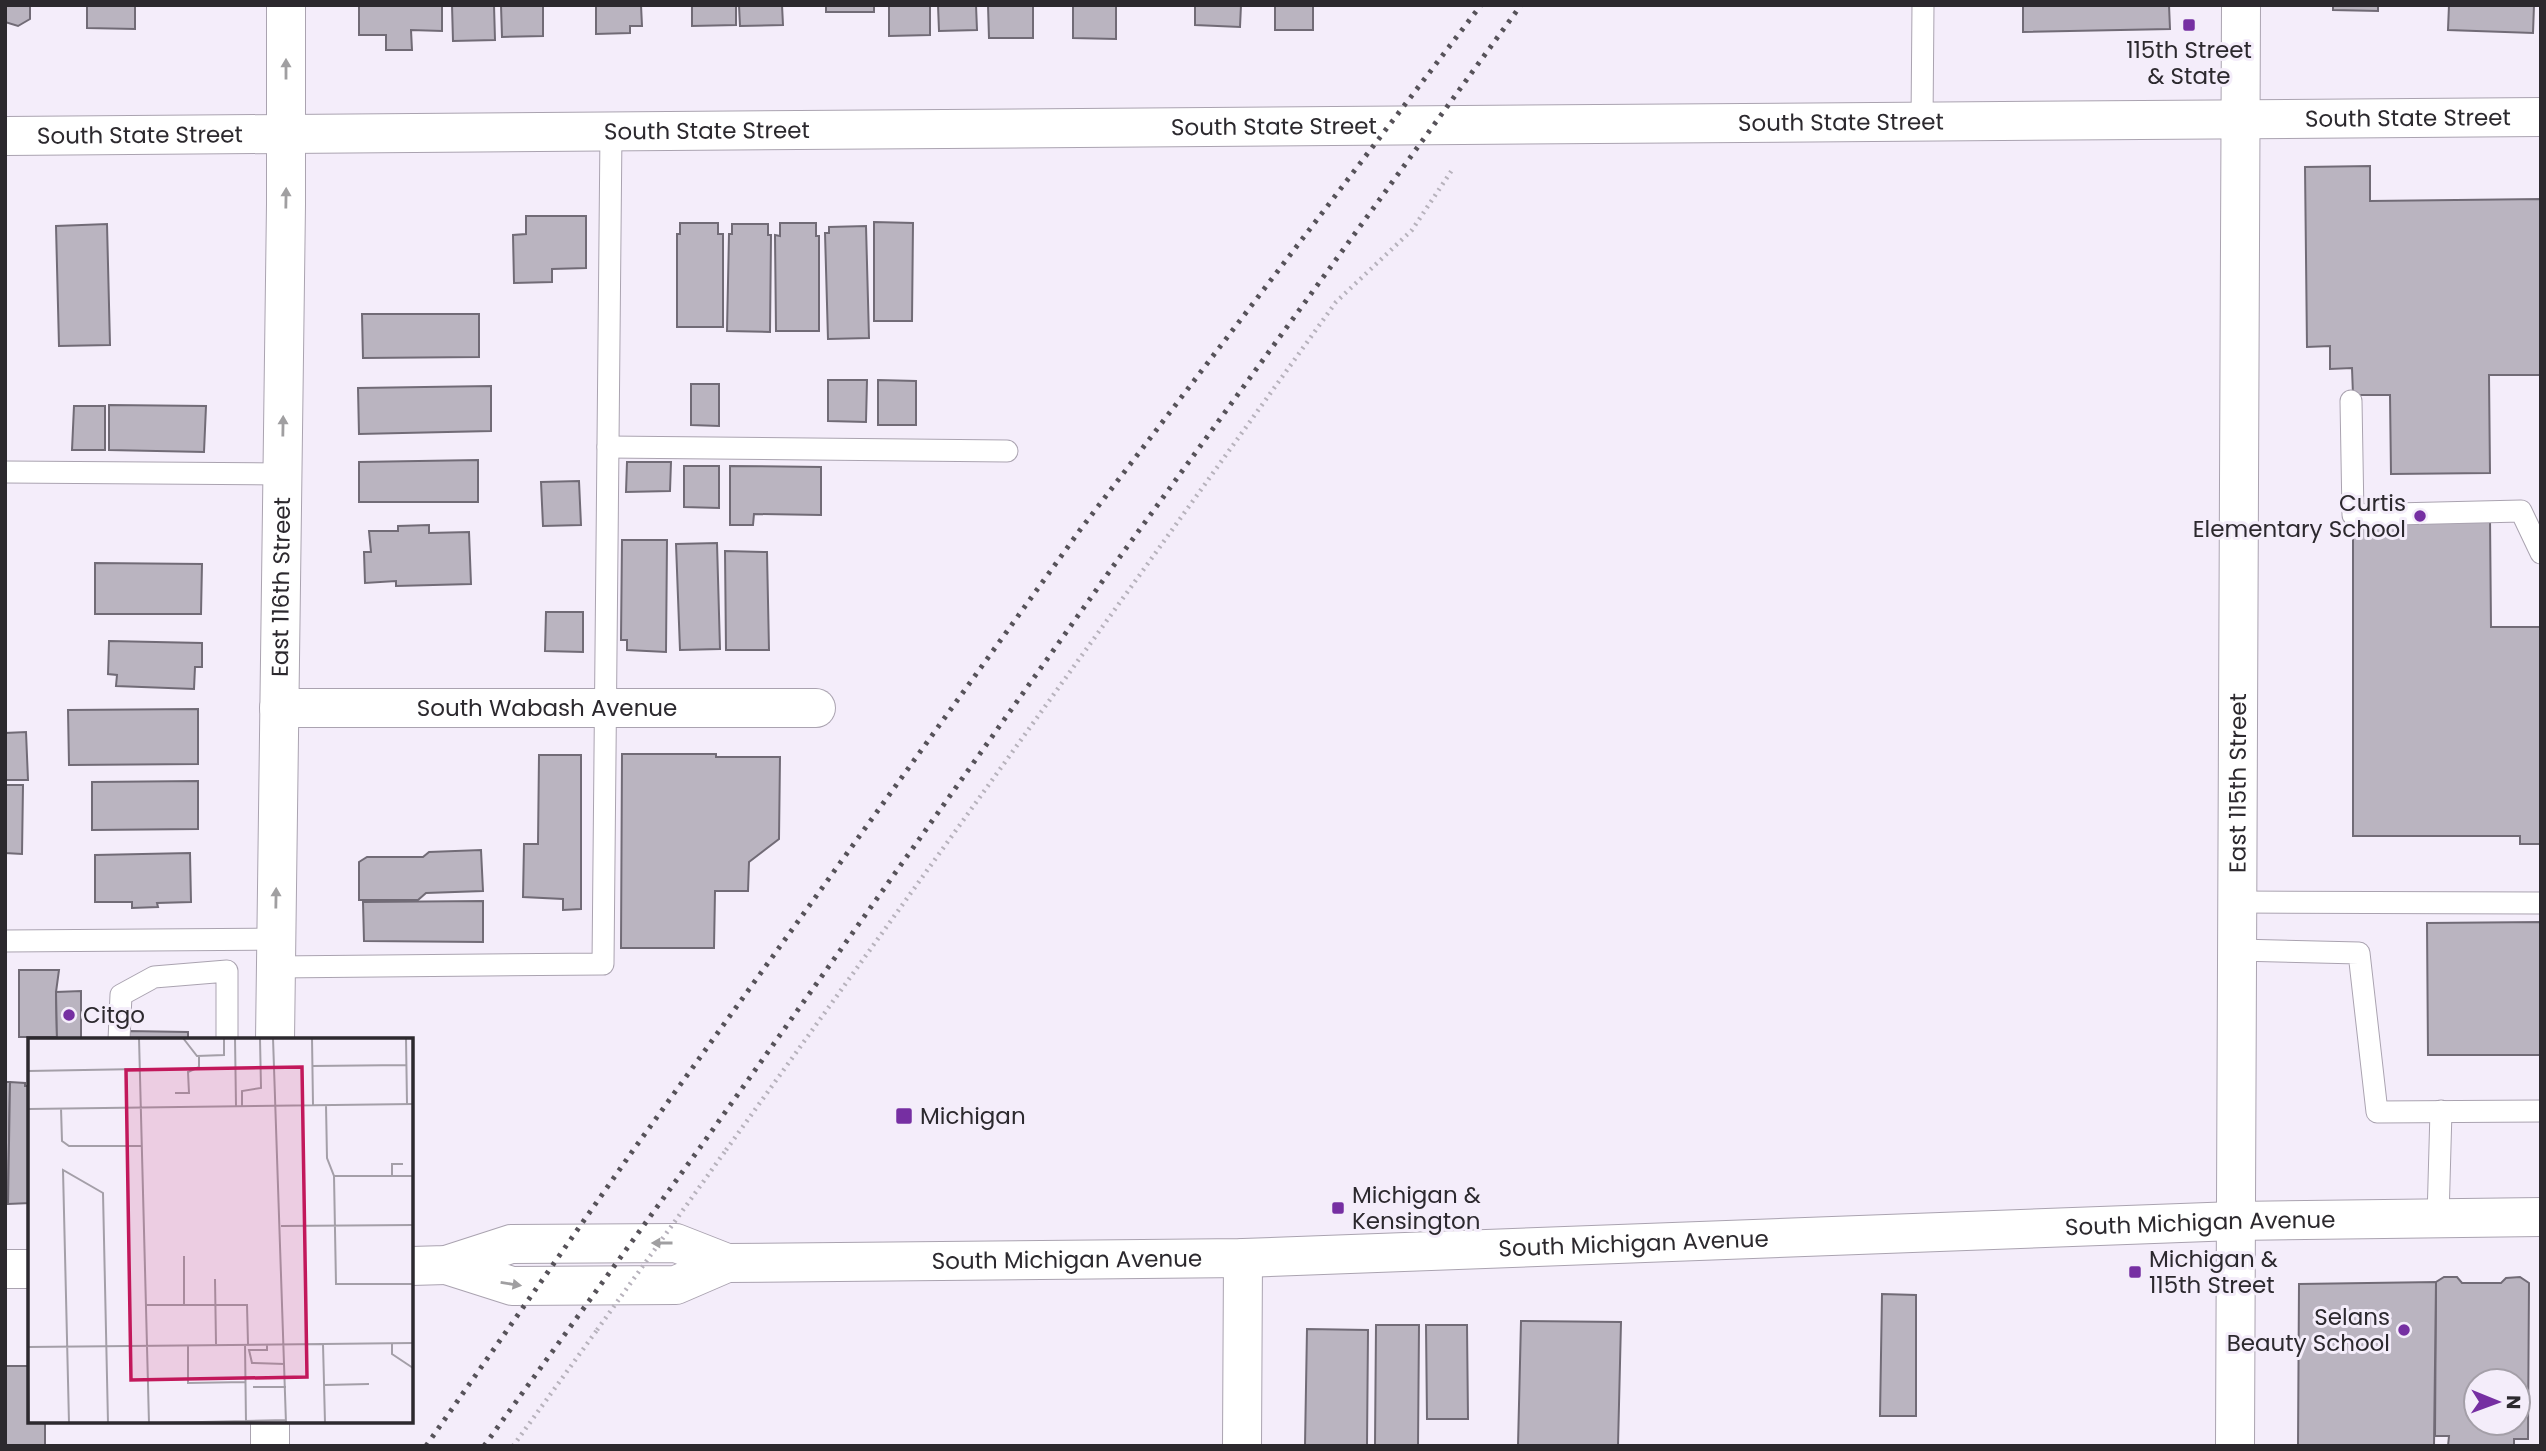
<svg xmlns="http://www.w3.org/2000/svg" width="2546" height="1451" font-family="Poppins,sans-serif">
<rect width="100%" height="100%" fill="#f4edfa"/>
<g fill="#bab4c0" stroke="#716b76" stroke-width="2" fill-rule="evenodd">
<path d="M5,5h25v14l-12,7 -13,-4z"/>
<path d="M87,5h48v24l-48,-1z"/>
<path d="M359,5h83v26l-31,-1 1,20h-26v-15h-27z"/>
<path d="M452,5h42l1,35 -42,1z"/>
<path d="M501,5h42v31l-41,1z"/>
<path d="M596,5h45l1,21h-12v7l-34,1z"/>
<path d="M692,5h44v20l-44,1z"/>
<path d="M739,5h43l1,20 -43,1z"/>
<rect x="826" y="5" width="48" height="7"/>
<path d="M889,5h41v30l-41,1z"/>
<path d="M938,5h38l1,25 -38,1z"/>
<path d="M988,5h45v33h-44z"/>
<path d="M1073,5h43v34l-43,-1z"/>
<path d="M1195,5h46l-1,22 -45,-2z"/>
<rect x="1275" y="5" width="38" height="25"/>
<path d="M2023,5h146l1,24 -147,3z"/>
<path d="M2333,5h45v6l-45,-1z"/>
<path d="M2449,5h85l-1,28 -85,-3z"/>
<path d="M2370,166v35l171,-2v176h-52l1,98 -99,1 -1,-79h-37l-1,-27 -22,1v-23l-23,1 -2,-180z"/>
<path d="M526,216h60v52l-34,1v13l-38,1 -1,-48 13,-1z"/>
<path d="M874,222l39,1 -1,98h-38z"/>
<path d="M680,223h38v11h5v93h-46v-93h3z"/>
<path d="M780,223h36v13h3v95h-43l-1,-96 5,1z"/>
<path d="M107,224l3,121 -51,1 -3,-120z"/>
<path d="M732,224h36v11h3l-1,97 -43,-1 2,-97h3z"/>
<path d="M866,226l3,112 -41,1 -3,-106h4v-6z"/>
<path d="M362,314h117v43l-116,1z"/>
<path d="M828,380h39l-1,42 -38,-1z"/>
<path d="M878,380l38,1v44h-38z"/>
<path d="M691,384h28v42l-28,-1z"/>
<path d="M491,386v45l-132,3 -1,-46z"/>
<path d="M109,405l97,1 -2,46 -95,-2z"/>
<path d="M74,406h31v44h-33z"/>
<path d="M478,460v42h-119v-40z"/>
<path d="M627,462h44l-1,29 -44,1z"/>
<path d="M684,466h35v42l-35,-1z"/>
<path d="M730,466l91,1v48l-67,-1 -1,11h-23z"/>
<path d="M579,481l2,44 -38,1 -2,-44z"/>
<path d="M2353,518h137l1,109h50v217h-21v-8h-167z"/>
<path d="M429,525v8l40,-1 2,52 -75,2v-5l-31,2 -1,-31h7l-2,-21h29v-5z"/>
<path d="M622,540h45l-1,112 -39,-2v-10h-6z"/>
<path d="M717,543l3,106 -40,1 -4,-106z"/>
<path d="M725,551l42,1 2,98h-43z"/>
<path d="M95,563l107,1 -1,50h-106z"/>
<path d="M546,612h37v40l-38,-1z"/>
<path d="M109,641l93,2v24h-7l-1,22 -78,-3 1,-11 -9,-1z"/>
<path d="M198,709v55l-129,1 -1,-55z"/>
<path d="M26,732l2,48h-23v-47z"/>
<path d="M622,754h94v3h64l-1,82 -30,23 -1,29h-33l-1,57h-93z"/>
<path d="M539,755h42v154l-18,1v-11l-40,-2 1,-53h14z"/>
<path d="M198,781v48l-106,1v-48z"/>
<path d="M5,785h18l-1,69 -17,-1z"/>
<path d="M481,850l2,41 -57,2 -8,7h-59v-38l8,-5h56l6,-5z"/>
<path d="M190,853l1,49 -34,1 1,4 -26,1v-6h-37v-47z"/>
<path d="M483,901v41l-119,-1 -1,-39z"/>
<path d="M2541,922v133h-113l-1,-132z"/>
<path d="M19,970h40l-3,22 1,45h-38z"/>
<path d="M81,991v49h-24l-1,-48z"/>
<path d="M128,1031l60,1v8h-60z"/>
<path d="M6,1082h4l-2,122h-3z"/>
<path d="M10,1082l15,1v3h5v117l-22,1z"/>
<path d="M2444,1277h13l5,6h39l5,-5 14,-1 9,6 -1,156h-14v7h-66l1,-10h-14l1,-154zM2476,1381h42v42h-42z"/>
<path d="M2436,1282l-2,164h-136l1,-162z"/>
<path d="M1882,1294l34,1v121h-36z"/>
<path d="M1521,1321l100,1 -3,124h-100z"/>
<path d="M1376,1325h43l-1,121h-43z"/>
<path d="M1426,1325h41l1,94h-41z"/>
<path d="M1307,1329l61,1 -1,116h-62z"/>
<path d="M5,1366h25v55h15v25h-40z"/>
</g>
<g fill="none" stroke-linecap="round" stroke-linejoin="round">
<g stroke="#aaa3b0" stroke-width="23">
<g id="service">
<path d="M1922,122l1,-117"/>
<path d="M2351,401l2,114 168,-4 20,42"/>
<path d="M608,447l399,4"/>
<path d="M5,472l277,2"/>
<path d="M2237,902l304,1"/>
<path d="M5,941l271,-2"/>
<path d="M2237,950l122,3 18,159 164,-1"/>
<path d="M276,967l327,-3 8,-833"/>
<path d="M119,1040l2,-45 33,-18 73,-6v69"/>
<path d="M2438,1218l3,-107"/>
</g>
</g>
<g stroke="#aaa3b0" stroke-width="40">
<g id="minor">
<path id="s1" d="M279,708h537"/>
<path id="s2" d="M275,1040l11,-836v-199"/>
<path d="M270,1446v-25"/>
<path d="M1242,1446l1,-188"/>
</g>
</g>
<g stroke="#aaa3b0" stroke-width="40">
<g id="tertiary">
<path id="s3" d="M5,136l2536,-19"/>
<path id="s4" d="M2235,1446l6,-1441"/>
</g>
</g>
<g stroke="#aaa3b0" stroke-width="40">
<g id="secondary">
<path d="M446,1265l66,21 164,-1 51,-22"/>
<path id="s5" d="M411,1266l35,-1 65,-21 165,-1 51,20 516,-5 992,-37 306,-4"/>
<path d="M5,1269h25"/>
</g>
</g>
<g stroke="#b7b2bc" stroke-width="4.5" stroke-dasharray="2 5" stroke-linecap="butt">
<path d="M726,1150l610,-848 76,-72 42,-63"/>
<path d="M513,1446l84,-116"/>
</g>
<use href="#service" stroke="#fff" stroke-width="21"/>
<use href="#minor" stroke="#fff" stroke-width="38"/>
<use href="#tertiary" stroke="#fff" stroke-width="38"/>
<use href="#secondary" stroke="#fff" stroke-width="38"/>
<g stroke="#565259" stroke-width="5" stroke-dasharray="3.5 7" stroke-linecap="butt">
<path d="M426,1446l208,-297 446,-619 401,-525"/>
<path d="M484,1446l215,-297 420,-591 402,-553"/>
</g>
<path stroke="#b7b2bc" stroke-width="4.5" stroke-dasharray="2 5" stroke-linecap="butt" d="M597,1330l129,-180"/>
</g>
<defs><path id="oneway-solid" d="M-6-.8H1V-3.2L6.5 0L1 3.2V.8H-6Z" transform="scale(1.75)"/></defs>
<g fill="#a09fa1">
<use href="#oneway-solid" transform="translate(286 69) rotate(-90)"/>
<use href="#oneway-solid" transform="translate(286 198) rotate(-89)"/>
<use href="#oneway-solid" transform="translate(283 426) rotate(-89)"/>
<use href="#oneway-solid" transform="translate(276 898) rotate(-89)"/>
<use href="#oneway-solid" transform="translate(662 1243) rotate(180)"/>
<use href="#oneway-solid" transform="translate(511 1284) rotate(9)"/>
</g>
<g fill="#762fa2" stroke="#f4edfa" stroke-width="2.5">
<rect x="2182" y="18" width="14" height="14" rx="3.5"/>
<circle cx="2420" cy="516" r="7"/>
<circle cx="69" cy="1015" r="7"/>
<rect x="895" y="1107" width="18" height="18" rx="3.5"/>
<rect x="1331" y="1201" width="14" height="14" rx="3.5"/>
<rect x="2128" y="1265" width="14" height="14" rx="3.5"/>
<circle cx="2404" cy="1330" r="7"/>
</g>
<g text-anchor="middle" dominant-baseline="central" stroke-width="6" stroke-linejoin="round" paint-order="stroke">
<g font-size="23" fill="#2c292e" stroke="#f4edfa" text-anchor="start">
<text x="2189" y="50" text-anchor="middle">115th Street<tspan x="2189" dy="26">&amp; State</tspan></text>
<text x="2406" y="503" text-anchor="end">Curtis<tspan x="2406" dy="26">Elementary School</tspan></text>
<text x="83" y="1015">Citgo</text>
<text x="920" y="1116">Michigan</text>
<text x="1352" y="1195">Michigan &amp;<tspan x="1352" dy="26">Kensington</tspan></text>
<text x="2149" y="1259">Michigan &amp;<tspan x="2149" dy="26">115th Street</tspan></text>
<text x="2390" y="1317" text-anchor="end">Selans<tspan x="2390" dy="26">Beauty School</tspan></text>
</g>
<g font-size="23" fill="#2c292e" stroke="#f4edfa">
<text stroke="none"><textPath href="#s3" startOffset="2403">South State Street</textPath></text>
<text stroke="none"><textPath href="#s3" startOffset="1836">South State Street</textPath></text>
<text stroke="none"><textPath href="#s3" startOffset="1269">South State Street</textPath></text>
<text stroke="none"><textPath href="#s3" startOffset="702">South State Street</textPath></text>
<text stroke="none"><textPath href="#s3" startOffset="135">South State Street</textPath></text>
<text stroke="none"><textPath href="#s2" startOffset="453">East 116th Street</textPath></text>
<text stroke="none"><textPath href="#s1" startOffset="268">South Wabash Avenue</textPath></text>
<text stroke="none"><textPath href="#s4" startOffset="663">East 115th Street</textPath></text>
<text stroke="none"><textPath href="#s5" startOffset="1797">South Michigan Avenue</textPath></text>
<text stroke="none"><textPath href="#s5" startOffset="1230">South Michigan Avenue</textPath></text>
<text stroke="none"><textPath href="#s5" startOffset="663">South Michigan Avenue</textPath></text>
</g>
</g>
<g transform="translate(28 1038)">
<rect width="385" height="385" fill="#f4edfa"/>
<path fill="none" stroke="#a49fa8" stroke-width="2" d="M111,0l10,385M155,0l14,18 27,-1v-17M207,0l1,68M245,0l13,385M284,0l1,67M378,0l1,66M284,28l94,-1M0,33l112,-2M147,55h14l-1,-21 11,-5v-11M298,67l1,53 7,18 2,108h77M214,68v-15l19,-3 -1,-49M33,70l1,33 7,5h73M0,71l385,-5M306,138h79M364,138v-12h11M253,188l132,-1M156,218v49M187,241l1,65M118,267h101l1,39M364,305v11l21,14M217,306l1,79M239,306v6h-18l3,13 33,1M295,306l2,79M160,307v38l58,-1M0,309l385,-4M0,336l1,49M296,347l45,-1M225,349h33M41,385l-6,-253 40,23 5,230M131,385l127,-3"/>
<path fill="#c2185b" fill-opacity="0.15" stroke="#c2185b" stroke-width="3.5" d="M274,29l5,310 -176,3 -5,-310z"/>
<rect width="385" height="385" fill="none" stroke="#2c292e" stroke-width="3.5"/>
</g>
<rect width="2546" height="1451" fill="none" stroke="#2c292e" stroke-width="14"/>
<g transform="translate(2497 1402) rotate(91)"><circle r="33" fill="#f4edfa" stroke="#a49fa8" stroke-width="2"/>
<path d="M0-5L12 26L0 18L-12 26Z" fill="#762fa2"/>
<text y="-10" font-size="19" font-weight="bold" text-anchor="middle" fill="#2c292e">N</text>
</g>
</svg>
